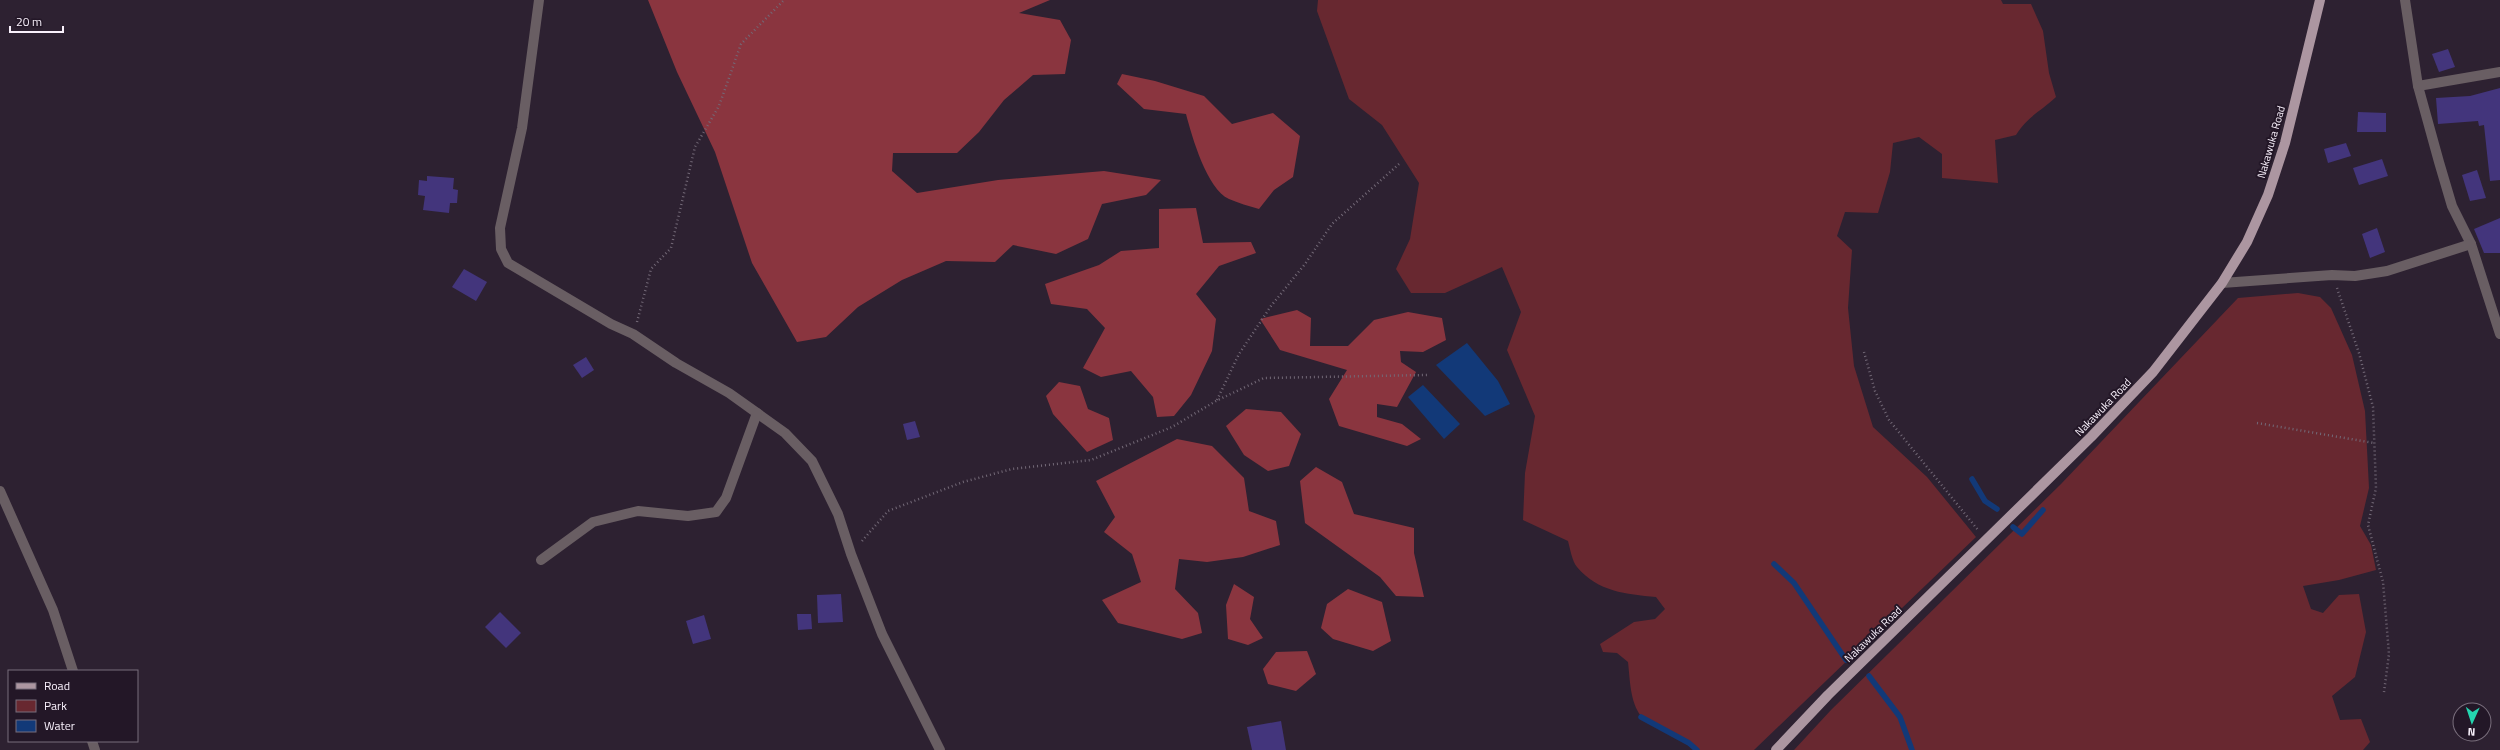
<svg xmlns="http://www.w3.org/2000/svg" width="2500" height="750" font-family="'Titillium Web',sans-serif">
<rect width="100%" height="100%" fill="#2d2131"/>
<g fill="#682830">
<path d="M1318,0h683l2,4h28l12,27 6,42 7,24c-16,15 -28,19 -40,38l-21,5 3,43 -56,-5v-24l-23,-17 -26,6 -3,29 -12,41 -33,-1 -8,24 15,14 -4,58 6,58 19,61 54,50 49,60 -222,213h-57c-13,-11 -50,-25 -56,-34 -11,-14 -11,-37 -13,-54l-11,-9 -14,-1 -3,-8 34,-22 21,-3 10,-10 -9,-12c-30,-3 -58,-5 -79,-30 -5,-6 -7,-19 -9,-26l-45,-21 2,-47 10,-57 -28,-66 14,-38 -19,-45 -57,26h-34l-15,-24 14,-30 9,-56 -37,-58 -33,-26 -32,-88z"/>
<path d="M2298,293l22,4 11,11 21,47 13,56 4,77 -9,38 11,19 5,25 -37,10 -36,6 8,23 12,4 16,-18 20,-1 7,38 -11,45 -23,19 8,24 21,-1 9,23 -7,8h-569l37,-40 230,-226 177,-186z"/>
</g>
<g fill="#8a353f">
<path d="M648,0h402l-31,13 41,7 11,20 -6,34 -32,1 -29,25 -25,32 -22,21h-64l-1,18 25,22 81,-13 106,-9 57,9 -15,15 -44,9 -14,35 -32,15 -43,-9 -18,17 -49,-1 -44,19 -44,27 -32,30 -29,5 -45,-79 -37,-111 -38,-80z"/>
<path d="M1122,74l33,7 49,15 28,28 41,-11 27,23 -7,41 -19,13 -15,19c-10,-3 -21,-6 -30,-10 -22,-10 -37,-62 -43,-85l-42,-5 -27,-25z"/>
<path d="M1196,208l7,35 48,-1 5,11 -37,13 -23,28 20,25 -4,32 -21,44 -17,21 -17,1 -4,-20 -22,-26 -30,6 -18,-9 22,-40 -18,-19 -36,-5 -6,-20 54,-19 22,-14 38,-3v-39z"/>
<path d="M1297,310l14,8 -1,28h38l26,-26 34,-8 34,6 4,22 -23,12 -23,-1 1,11 15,10 -19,35 -20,-3v13l25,7 19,15 -14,7 -68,-20 -10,-27 18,-29 -67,-20 -20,-31z"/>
<path d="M1059,382l21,4 8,23 21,9 4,22 -26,12 -34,-38 -7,-18z"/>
<path d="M1246,409l35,3 20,22 -12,32 -21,5 -24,-16 -18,-29z"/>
<path d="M1177,439l35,7 32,32 5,33 27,10 4,24 -37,12 -36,5 -28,-3 -4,30 23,24 4,20 -20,6 -64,-16 -16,-23 39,-18 -9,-28 -28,-22 11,-15 -19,-36z"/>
<path d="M1316,467l26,15 12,32 60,14v25l10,44 -28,-1 -16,-19 -75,-54 -5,-42z"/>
<path d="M1234,584l20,13 -4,22 13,19 -15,7 -20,-6 -2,-34z"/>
<path d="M1348,589l34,13 9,39 -18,10 -40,-12 -12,-11 6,-24z"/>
<path d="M1307,651l9,23 -20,17 -28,-7 -5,-15 13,-17z"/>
</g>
<g fill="#123978">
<path d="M1467,343l31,38 12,23 -25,12 -49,-51z"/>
<path d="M1423,385l37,39 -16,15 -36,-42z"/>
</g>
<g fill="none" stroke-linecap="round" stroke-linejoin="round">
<g stroke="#123978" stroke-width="5.5">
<path d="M1972,479l13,22 12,8"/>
<path d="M2013,527l9,7 21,-24"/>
<path d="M1774,564l20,19 52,77"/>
<path d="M1869,676l31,41 12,33"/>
<path d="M1641,717l48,26 8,7"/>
</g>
</g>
<g fill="#43357c">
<path d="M2448,49l7,18 -16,5 -7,-18z"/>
<path d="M2500,88v92l-10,1 -6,-56 -5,1 -1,-5 -40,3 -2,-26 34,-2z"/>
<path d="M2358,112l28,1v19h-29z"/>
<path d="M2346,143l5,13 -23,7 -4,-14z"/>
<path d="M2382,159l6,17 -29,9 -6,-17z"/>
<path d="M2477,170l9,28 -16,3 -8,-26z"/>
<path d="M427,176l27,2 -1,11 5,1 -1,13h-7l-1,10 -26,-3 2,-14 -7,-1 1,-15 8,1z"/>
<path d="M2500,218v35h-16l-10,-24z"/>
<path d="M2377,228l8,24 -15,6 -8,-24z"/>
<path d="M464,269l23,13 -11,19 -24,-14z"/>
<path d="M586,357l8,13 -12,8 -9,-13z"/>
<path d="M915,421l5,16 -13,3 -4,-16z"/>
<path d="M841,594l2,28 -25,1 -1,-28z"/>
<path d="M500,612l21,21 -15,15 -21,-21z"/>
<path d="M797,614h14l1,15 -14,1z"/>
<path d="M704,615l7,24 -18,5 -7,-23z"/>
<path d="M1281,721l5,29h-34l-5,-23z"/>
</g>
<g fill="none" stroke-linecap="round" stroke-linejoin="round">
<g stroke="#736977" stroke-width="2.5" stroke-dasharray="1 3" stroke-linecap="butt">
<path d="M2337,288l22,65 14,54 3,81 -8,37 15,57 6,72 -5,38"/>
<path d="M637,322l14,-53 20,-21 24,-101 24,-41 22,-62 43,-44"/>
<path d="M1864,352l11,39 14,29 89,110"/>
<path d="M1217,400l22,-46 32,-48 34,-42 27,-40 67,-60"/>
<path d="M2257,423l117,20"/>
<path d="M862,541l26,-30 75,-29 49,-13 79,-9 81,-33 44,-26 48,-23 163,-3"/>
</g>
<g stroke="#695e63" stroke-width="10">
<path d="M539,0l-17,128 -22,100 1,21 7,14 103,61 22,10 43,29 53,30 56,40 27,28 26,53 13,40 31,80 58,116"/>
<path d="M2405,0l13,86 21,76 13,44 19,38 29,90"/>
<path d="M2418,86l82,-14"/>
<path d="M2222,283l110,-8 23,1 32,-5 84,-27"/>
<path d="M0,491l53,119 20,61"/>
<path d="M541,560l52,-38 45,-11 50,5 28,-4 10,-14 31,-85"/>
<path d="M92,741l3,9"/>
</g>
<path stroke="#ac96a1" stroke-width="10" d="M1776,750l52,-55 263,-258 62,-65 69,-89 25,-41 21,-47 17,-52 35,-143"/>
</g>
<g text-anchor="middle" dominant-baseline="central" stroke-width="4" stroke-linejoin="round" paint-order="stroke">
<g font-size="11" fill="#f9f1fc" stroke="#231727">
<text transform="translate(2271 142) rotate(-74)">Nakawuka Road</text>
<text transform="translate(2103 407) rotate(-46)">Nakawuka Road</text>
<text transform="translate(1873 634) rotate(-44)">Nakawuka Road</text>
</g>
</g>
<rect x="8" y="670" width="130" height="72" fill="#231727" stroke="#796e7c"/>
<rect x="16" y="683" width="20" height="6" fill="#ac96a1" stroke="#796e7c"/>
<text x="44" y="690" font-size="12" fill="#f9f1fc">Road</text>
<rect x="16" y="700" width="20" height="12" fill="#682830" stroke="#796e7c"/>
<text x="44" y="710" font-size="12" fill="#f9f1fc">Park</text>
<rect x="16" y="720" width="20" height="12" fill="#123978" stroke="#796e7c"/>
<text x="44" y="730" font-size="12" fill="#f9f1fc">Water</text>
<g transform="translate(2472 722) rotate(183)"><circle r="19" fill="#231727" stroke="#796e7c"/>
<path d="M0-3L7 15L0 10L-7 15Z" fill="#24d5af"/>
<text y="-6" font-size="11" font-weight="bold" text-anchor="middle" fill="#f9f1fc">N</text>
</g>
<path d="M10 26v6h53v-6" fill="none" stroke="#f9f1fc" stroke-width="2"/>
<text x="16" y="26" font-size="12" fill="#f9f1fc" stroke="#231727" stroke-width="3" paint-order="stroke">20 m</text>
</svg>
